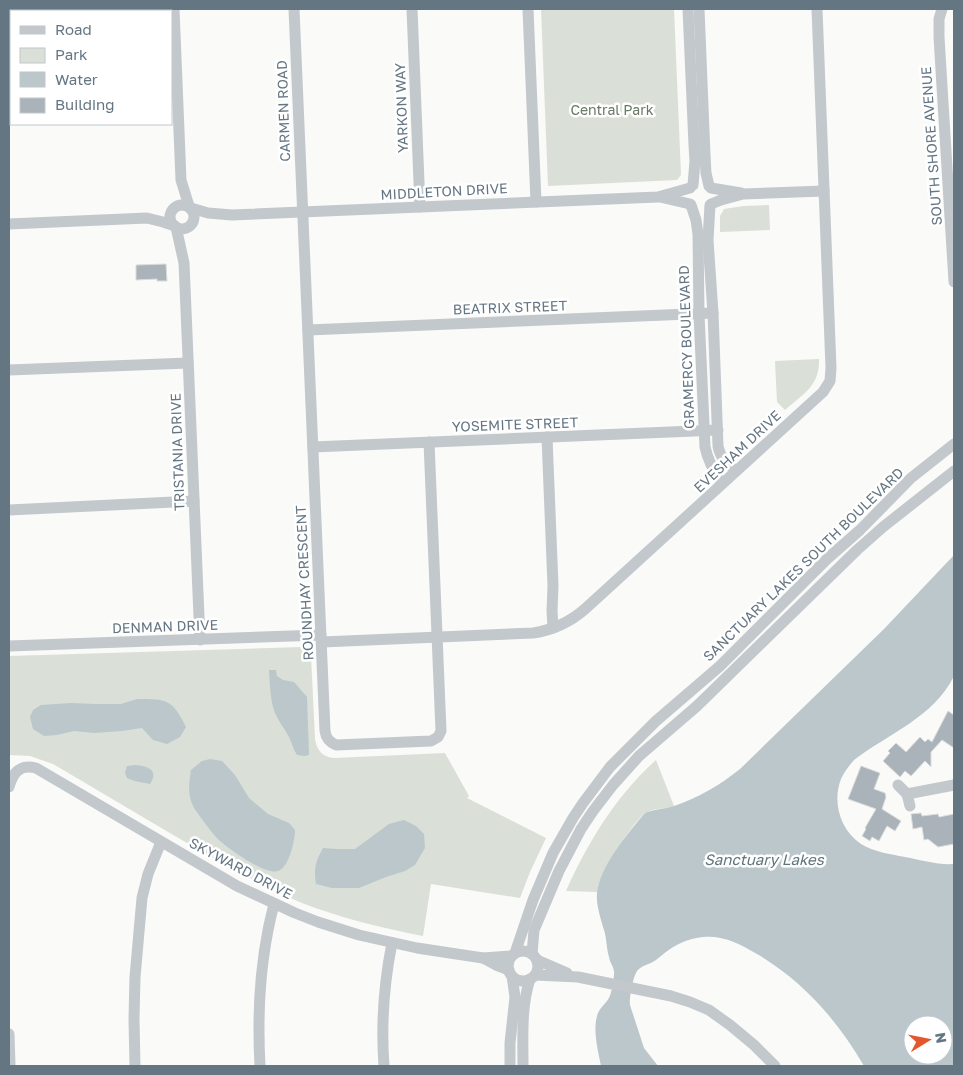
<svg xmlns="http://www.w3.org/2000/svg" width="963" height="1075" font-family="'Golos Text',sans-serif">
<rect width="100%" height="100%" fill="#fafaf8"/>
<g fill="#dadfd7">
<path d="M541,9h133l7,166 -4,5 -129,6z"/>
<path d="M769,205l1,25 -50,2v-16l4,-7 20,-3z"/>
<path d="M819,359c1,27 -16,35 -34,51l-8,-8 -2,-41z"/>
<path d="M301,647l10,9 4,83c2,12 8,18 19,19l111,-5 24,43 -2,2 79,40 -16,34 -10,26 -89,-14 -8,52c-41,-8 -82,-18 -121,-33 -44,-19 -86,-43 -127,-67 -41,-24 -81,-48 -122,-72l-23,-8 -21,-1v-99z"/>
<path d="M656,760l18,46c-9,3 -19,2 -27,6 -12,6 -42,55 -47,68 -2,4 -2,8 -3,12l-31,-1c22,-49 50,-95 90,-131z"/>
</g>
<g fill="#bbc7cb" fill-rule="evenodd">
<path d="M954,555v121c-20,41 -66,58 -100,84 -5,6 -10,12 -13,19 -9,23 -1,51 20,65 13,8 29,10 44,13 16,3 32,8 49,7v202h-90c-26,-45 -61,-85 -107,-112 -17,-10 -34,-19 -54,-17 -22,3 -31,10 -47,23 -5,4 -13,5 -17,9 -6,4 -10,30 -9,36l14,43 14,18h-57c-3,-16 -9,-37 -3,-53 2,-5 6,-8 9,-12 5,-6 6,-19 7,-26 1,-8 -4,-11 -5,-18 -3,-10 -2,-20 -6,-30 -3,-11 -7,-23 -6,-34 2,-25 31,-60 47,-79l3,-2c9,-3 18,-3 27,-6 24,-8 46,-21 66,-37l144,-140zM913,1025h30v30h-30z"/>
<path d="M269,670h7l1,6 6,4 11,2 13,15 2,58 -4,1 -8,-1c-4,-6 -5,-12 -8,-18 -4,-8 -10,-15 -14,-24 -5,-13 -5,-29 -6,-43z"/>
<path d="M137,699c30,0 35,0 49,28l-6,10 -13,7 -14,-4 -11,-12 -20,3 -28,2 -20,-2 -17,4 -13,1 -11,-7 -3,-12 3,-7 8,-5 30,-2 24,1h26z"/>
<path d="M210,759l12,2 13,14 14,23 19,16 21,9 6,7c0,10 -6,38 -17,41 -13,4 -51,-23 -60,-32 -6,-6 -20,-25 -24,-31 -7,-13 -5,-24 -3,-38l11,-9z"/>
<path d="M135,765c11,1 25,4 15,19 -5,-1 -18,-3 -23,-6l-2,-5 2,-7z"/>
<path d="M404,820l12,6 8,8 1,14 -10,17 -10,6 -19,6 -27,11h-27l-16,-4c-2,-17 -1,-21 7,-36l14,1h18l34,-25z"/>
</g>
<g fill="#aab3b9" stroke="#dcdcda">
<path d="M166,264l1,17h-10v-2l-21,1v-15z"/>
<path d="M948,711l6,4v33l-12,-8 -11,12v15l-6,-6 -14,15 -6,-5 -5,6 -17,-16 7,-8 -2,-2 8,-8 10,9 14,-15 5,5 3,-3 4,3z"/>
<path d="M861,766l19,7 -6,16 11,4 1,4 -4,12 19,12 -6,10 -8,-5 -8,15 -7,-4 -2,4 -8,-5 4,-7 -1,-1 11,-19 -28,-10z"/>
<path d="M921,813l1,3 16,-2 1,3 15,-3v30l-16,3 -10,-8 -4,1 -2,-13 -9,2 -2,-15z"/>
</g>
<g fill="none" stroke-linecap="round" stroke-linejoin="round">
<g stroke="#c3c8cc" stroke-width="11">
<path d="M44,9v2"/>
<path d="M174,9l7,171 8,26"/>
<path d="M294,9l31,722c1,7 4,11 11,14l95,-4 7,-4 3,-6 -12,-289"/>
<path d="M412,9l8,198"/>
<path d="M528,9l8,193"/>
<path d="M688,9l6,136 1,16 -2,24"/>
<path d="M699,9l6,146 1,18 3,13"/>
<path d="M942,9l-3,10v18l15,245"/>
<path d="M711,188l30,5"/>
<path d="M660,197l30,7"/>
<path d="M711,204l10,-4 22,-6 81,-3"/>
<circle cx="182" cy="217" r="12"/>
<path d="M691,205l5,15 2,14 1,80 6,133c3,14 9,25 17,37"/>
<path d="M710,205l-2,35 5,73 5,133c2,12 9,17 18,25"/>
<path d="M191,208l17,5 24,2 426,-18 32,-9"/>
<path d="M9,224l138,-6 16,4 12,4"/>
<path d="M176,227l8,36 16,377"/>
<path d="M308,330l405,-17"/>
<path d="M9,370l179,-7"/>
<path d="M547,437l6,149 -1,25 1,17"/>
<path d="M313,447l405,-17"/>
<path d="M9,510l185,-9"/>
<path d="M322,642l211,-9c20,-3 36,-10 52,-24l238,-217 7,-11 1,-13 -14,-359"/>
<path d="M9,646l312,-11"/>
<path d="M898,785l9,9 3,12"/>
<path d="M9,787c4,-14 10,-23 27,-19l201,118 58,27 23,9 41,13 58,13 66,10 29,-2"/>
<path d="M907,794l47,-9"/>
<circle cx="523" cy="966" r="15"/>
<path d="M515,953l18,-53 20,-47 20,-35 10,-15 27,-36 46,-46 64,-55 107,-107 33,-29 51,-52 43,-34"/>
<path d="M532,954l2,-24 25,-59 22,-42 12,-18 20,-26 26,-29 58,-50 160,-156 26,-23 71,-56"/>
<path d="M483,958l13,7 13,5"/>
<path d="M537,960l30,13"/>
<path d="M535,975l43,2 93,19 19,6 19,8 21,15 24,20 21,21"/>
<path d="M9,1034l1,32"/>
<path d="M135,1066l-1,-47 1,-42 7,-79 6,-24 13,-32"/>
<path d="M260,1066c-3,-54 0,-109 14,-162"/>
<path d="M384,1066c-3,-41 0,-83 8,-123"/>
<path d="M510,1066v-23l5,-46 -3,-21"/>
<path d="M523,1066c0,-28 -2,-60 7,-87"/>
</g>
</g>
<g text-anchor="middle" dominant-baseline="central" stroke-width="5" stroke-linejoin="round" paint-order="stroke">
<g font-size="14" fill="#657683" stroke="#fff">
<text transform="translate(401 108) rotate(-92)">YARKON WAY</text>
<text transform="translate(283 111) rotate(-92)">CARMEN ROAD</text>
<text transform="translate(931 146) rotate(-94)">SOUTH SHORE AVENUE</text>
<text transform="translate(444 191) rotate(-3)">MIDDLETON DRIVE</text>
<text transform="translate(510 307) rotate(-2)">BEATRIX STREET</text>
<text transform="translate(686 347) rotate(-92)">GRAMERCY BOULEVARD</text>
<text transform="translate(515 424) rotate(-2)">YOSEMITE STREET</text>
<text transform="translate(737 451) rotate(-43)">EVESHAM DRIVE</text>
<text transform="translate(177 452) rotate(-92)">TRISTANIA DRIVE</text>
<text transform="translate(803 564) rotate(-44)">SANCTUARY LAKES SOUTH BOULEVARD</text>
<text transform="translate(304 583) rotate(-93)">ROUNDHAY CRESCENT</text>
<text transform="translate(165 626) rotate(-2)">DENMAN DRIVE</text>
<text transform="translate(241 868) rotate(28)">SKYWARD DRIVE</text>
</g>
<g font-size="14" fill="#687a64" stroke="#fff">
<text x="612" y="109">Central Park</text>
</g>
<g font-size="15" font-style="italic" fill="#60757c" stroke="#fff">
<text x="764" y="859">Sanctuary Lakes</text>
</g>
</g>
<rect width="963" height="1075" fill="none" stroke="#657683" stroke-width="20"/>
<rect x="10" y="10" width="162" height="115" fill="#ffffff" stroke="#c1c8cd"/>
<rect x="20" y="26" width="25" height="8" fill="#c3c8cc" stroke="#c1c8cd"/>
<text x="55" y="35" font-size="15" fill="#657683">Road</text>
<rect x="20" y="48" width="25" height="15" fill="#dadfd7" stroke="#c1c8cd"/>
<text x="55" y="60" font-size="15" fill="#657683">Park</text>
<rect x="20" y="72" width="25" height="15" fill="#bbc7cb" stroke="#c1c8cd"/>
<text x="55" y="85" font-size="15" fill="#657683">Water</text>
<rect x="20" y="98" width="25" height="15" fill="#aab3b9" stroke="#c1c8cd"/>
<text x="55" y="110" font-size="15" fill="#657683">Building</text>
<g transform="translate(928 1040) rotate(80)"><circle r="24" fill="#ffffff" stroke="#c1c8cd"/>
<path d="M0-4L9 19L0 12L-9 19Z" fill="#e4572e"/>
<text y="-8" font-size="14" font-weight="bold" text-anchor="middle" fill="#657683">N</text>
</g>
</svg>
